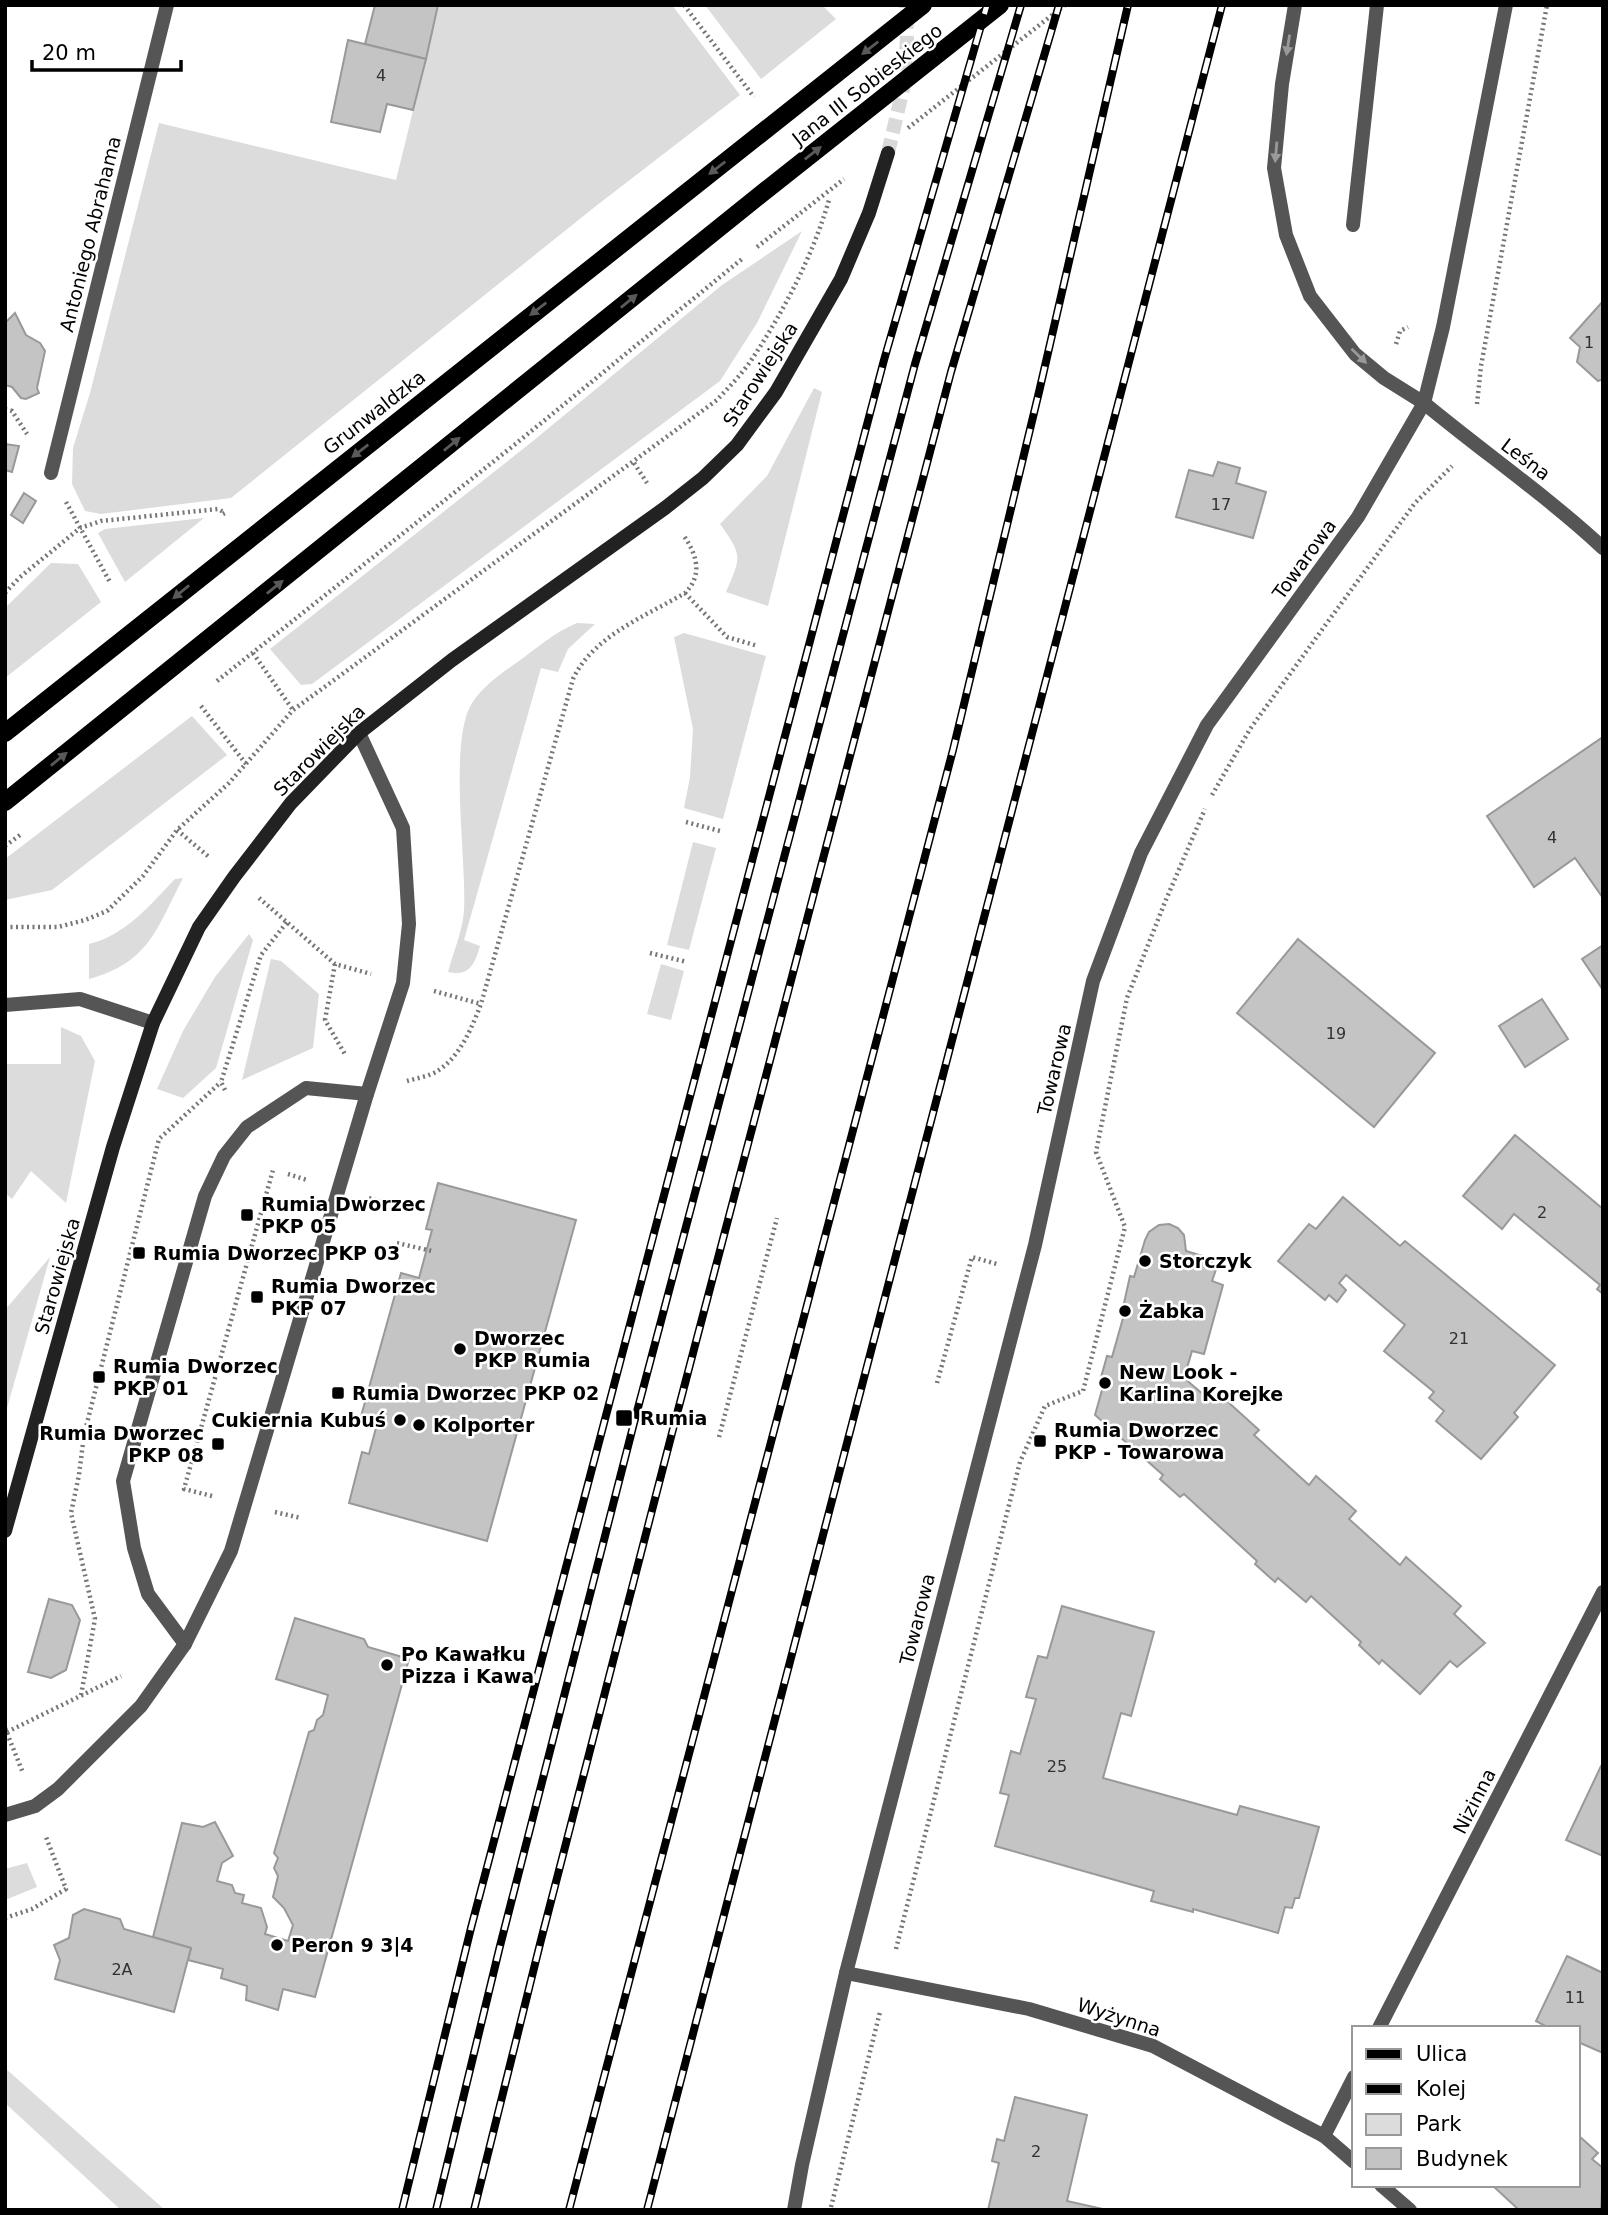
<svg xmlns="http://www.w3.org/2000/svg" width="1608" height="2215" font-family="'DejaVu Sans',sans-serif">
<rect width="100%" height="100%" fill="#fff"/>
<g fill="#dcdcdc">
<path d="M439,5h233l68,90 -144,111 -365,292 -130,16 -16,-3 -13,-27 1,-36 17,-55 69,-270 237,57z"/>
<path d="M705,5h117l14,14 -75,60z"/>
<path d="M802,231l-45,92 -37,58 -408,303 -11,1 -31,-36 263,-208 189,-156z"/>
<path d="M814,388l8,4 -54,214 -42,-14c15,-35 17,-36 -6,-68l47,-48z"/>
<path d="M204,518l-79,64 -27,-49 7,-4z"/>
<path d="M51,563l27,1 23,38 -96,76v-70z"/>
<path d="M577,623l18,1 -27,25 -10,23 -17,-4 -77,272 16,6c-5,18 -11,31 -32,26 5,-19 15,-42 16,-62 3,-49 -16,-169 8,-207 12,-18 30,-30 47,-42 19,-14 36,-29 58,-38z"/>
<path d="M684,633l82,23 -43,163 -39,-11 6,-31 3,-48 -19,-92z"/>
<path d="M192,716l35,39 -175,135 -47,10v-41z"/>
<path d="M693,842l23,6 -27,102 -22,-5z"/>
<path d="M183,878c-26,50 -34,85 -94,101v-35c37,-9 60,-38 86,-65z"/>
<path d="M249,934l4,6 -37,128 -33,30 -26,-9 26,-58 32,-54z"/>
<path d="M271,959l10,2 38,33 -6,54 -71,32z"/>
<path d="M661,964l23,7 -13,49 -24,-6z"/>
<path d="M61,1027l20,9 14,25 -29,142 -35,-32 -19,28 -7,-6v-129h56z"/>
<path d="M50,1257l-45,158v-105z"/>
<path d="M27,1863l10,24 -32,13v-31z"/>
<path d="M5,2068l160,142h-44l-116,-107z"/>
</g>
<g fill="#c4c4c4" stroke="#999" stroke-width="2">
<path d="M375,5h63l-12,54 -61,-15z"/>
<path d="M348,40l78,19 -13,51 -26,-6 -7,28 -49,-10z"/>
<path d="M1603,301v78l-5,2 -21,-19 3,-15 -10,-9z"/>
<path d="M15,313l11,22 14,8 5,8 -8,37 2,5 -13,6 -5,-1 -9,-11 -7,-2v-62z"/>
<path d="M5,444l14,2 -7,26 -7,-2z"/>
<path d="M1218,462l22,6 -4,15 30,9 -13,46 -77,-21 13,-47 24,6z"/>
<path d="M24,493l12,8 -13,22 -12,-8z"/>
<path d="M1603,737v161l-28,-40 -41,29 -47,-71z"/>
<path d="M1298,939l137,114 -61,74 -137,-114z"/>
<path d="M1603,945v45l-21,-31z"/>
<path d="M1542,999l26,40 -43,28 -26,-41z"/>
<path d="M1515,1135l88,74v85l-6,-5 3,-4 -86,-71 -12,15 -39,-33z"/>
<path d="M438,1183l138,37 -89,321 -138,-38 13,-51 7,2 8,-30 -17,-4 41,-147 18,5 13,-48 -6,-1z"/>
<path d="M1343,1197l57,49 5,-5 150,124 -41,48 4,4 -37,42 -45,-38 8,-10 -15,-13 5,-6 -50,-41 21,-26 -59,-50 -7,8 7,7 -9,12 -8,-7 -4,5 -47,-39 31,-37 7,5z"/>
<path d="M1169,1224l9,4 6,7 2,16 33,10 -7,20 11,4 -19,69 -12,-3 -8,27 27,23 7,-8 41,37 -5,5 55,50 7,-9 40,35 -7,8 51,46 6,-8 55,49 -7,8 31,29 -28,24 -7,-6 -30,33 -38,-34 -3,4 -20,-19 2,-3 -50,-46 -5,6 -28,-24 -3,4 -20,-18 2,-3 -73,-67 -4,3 -20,-18 3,-4 -68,-60 9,-32 -4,-2 7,-25 5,1 15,-53 -3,-1 6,-27 4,1 11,-37 4,-8 10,-7z"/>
<path d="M49,1599l23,6 8,15 -14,50 -15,8 -23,-6z"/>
<path d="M1062,1606l92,26 -23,84 -10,-3 -18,65 134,37 3,-9 79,21 -20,71h-4l-3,10 -7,-1 -7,26 -85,-24v3l-42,-11 3,-10 -159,-45 14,-51 -9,-2 11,-42 9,3 16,-55 -10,-2 12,-41 9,2z"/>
<path d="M295,1618l69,21 4,8 41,12 -94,338 -32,-8 -5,21 -32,-10 1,-14 -26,-8 2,-9 -35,-9 3,-12 -38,-11 29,-114 21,4 12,-5 18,34 -11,7 -5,18 15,4 3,8 9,2 -2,8 19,5 6,19 -2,7 23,7 5,-16 -9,-17 -11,-11 5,-21 -4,-8 4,-10 -4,-5 35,-121 5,-2 3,-10 6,-5 5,-20 -52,-16z"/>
<path d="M1601,1766h2v90l-37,-16z"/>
<path d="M84,1909l36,10 4,10 67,19 -17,64 -119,-33 5,-19 -6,-15 15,-7 4,-23z"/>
<path d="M1567,1956l36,17v80l-25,-11v-14h-29l-13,-7z"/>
<path d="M1015,2097l72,18 -20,86 40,9h-119l11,-47 -7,-2 5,-22 7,2z"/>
<path d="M1578,2135l20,18 -6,6 11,9 -2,42h-82l-27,-25h86z"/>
</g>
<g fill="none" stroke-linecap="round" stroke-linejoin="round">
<path stroke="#d9d9d9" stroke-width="14" stroke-dasharray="14 7" stroke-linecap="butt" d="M888,153l15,-64 4,-50 -1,-34"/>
<g stroke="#777" stroke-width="4.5" stroke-dasharray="2 3.5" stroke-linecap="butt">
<path d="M684,5l70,92"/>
<path d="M908,128l157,-123"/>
<path d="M757,247l87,-68"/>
<path d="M1396,344l4,-13 8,-4"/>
<path d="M1477,404l4,-38 66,-361"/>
<path d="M5,409l7,2 15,23"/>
<path d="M634,463l13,20"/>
<path d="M66,502l45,82"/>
<path d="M5,593l14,-15 61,-50 21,-7 117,-12 7,4 -2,1"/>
<path d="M685,593l42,44 31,9"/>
<path d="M253,653l40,57"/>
<path d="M217,681l296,-235 229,-187"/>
<path d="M201,706l45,58"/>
<path d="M1212,795l38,-66 82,-113 83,-113 37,-37"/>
<path d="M686,822l34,9"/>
<path d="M177,830l32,27"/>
<path d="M5,846l15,-11"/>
<path d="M259,898l76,66 36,10"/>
<path d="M5,927h53l27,-7 22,-9 36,-35 34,-46 52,-47 64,-73 424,-310c12,-13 25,-26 35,-41 32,-48 61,-104 77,-159"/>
<path d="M650,953l37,9"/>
<path d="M335,964l-10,56 21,36"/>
<path d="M434,991l47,13"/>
<path d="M407,1081c10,-3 24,-5 32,-11 22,-15 33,-43 42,-66l92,-325c20,-43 73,-63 112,-86 18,-18 12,-38 -1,-57"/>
<path d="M225,1090l-4,-8 40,-127 26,-33"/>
<path d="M288,1174l19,6"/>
<path d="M369,1198l17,5"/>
<path d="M397,1243l35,8"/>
<path d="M937,1383l35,-126 25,7"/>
<path d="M719,1437l58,-219"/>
<path d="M212,1496l-28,-7 89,-319"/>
<path d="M275,1512l26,6"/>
<path d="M81,1695l14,-76 -24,-106 8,-38 5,-40 75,-296 62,-57"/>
<path d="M5,1728l18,45"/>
<path d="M7,1732l114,-56"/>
<path d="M5,1918l27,-9 34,-20 -20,-52"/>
<path d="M896,1949l124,-487 25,-56 38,-15 42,-164 -29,-75 31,-154 38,-96 40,-93"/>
<path d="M831,2207l49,-195"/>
</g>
<g stroke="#555" stroke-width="14">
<path d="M1353,225l24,-220"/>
<path d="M5,1005l75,-6 73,24"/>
<path d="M185,1644l-37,-50 -14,-46 -11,-67 82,-285 19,-40 23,-29 59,-39 61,6"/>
<path d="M5,1815l30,-9 23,-17 83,-83 44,-62 46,-93 136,-457 36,-111 6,-59 -6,-96 -44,-95"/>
</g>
<g stroke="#555" stroke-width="14">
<path d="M1424,403c59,49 123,93 179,145"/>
<path d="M51,473l116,-468"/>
<path d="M846,1973l183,36 124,37 171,90 30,26"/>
<path d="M1379,2028l224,-436"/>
<path d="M1324,2136l30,-59"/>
<path d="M1381,2185l29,25"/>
</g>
<g stroke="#555" stroke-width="14">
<path d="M1295,5l-13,79 -8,84 12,67 24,61 45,58 29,24 40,25"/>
<path d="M794,2210l8,-45 44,-192 189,-728 58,-264 48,-128 66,-128 151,-208 66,-114 19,-76 63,-322"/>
</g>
<path stroke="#222" stroke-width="14" d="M5,1531l108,-384 40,-124 46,-96 35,-50 57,-74 68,-70 93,-73 213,-152 38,-30 34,-33 39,-53 65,-113 28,-66 19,-60"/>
<g stroke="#000" stroke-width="18">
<path d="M5,733l918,-728"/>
<path d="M5,802l755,-607 240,-190"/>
</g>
<g stroke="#000" stroke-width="8">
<g id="rail">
<path d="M402,2210l69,-282 413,-1568 103,-355"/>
<path d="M436,2210l64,-264 135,-527 280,-1055 106,-359"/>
<path d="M474,2210l67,-270 131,-507 279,-1061 108,-367"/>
<path d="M569,2210l384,-1460 86,-358 89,-387"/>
<path d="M647,2210l575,-2205"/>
</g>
</g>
<use href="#rail" stroke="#fff" stroke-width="5" stroke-dasharray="16" stroke-linecap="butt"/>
</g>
<defs><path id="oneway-solid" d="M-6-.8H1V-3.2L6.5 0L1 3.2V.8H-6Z" transform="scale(1.75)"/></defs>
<g fill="#999">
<use href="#oneway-solid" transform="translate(1288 45) rotate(99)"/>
<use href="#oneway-solid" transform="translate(1276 152) rotate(95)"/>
<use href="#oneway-solid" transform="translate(1359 356) rotate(44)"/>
</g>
<g fill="#595959">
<use href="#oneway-solid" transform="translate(870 48) rotate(142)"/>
<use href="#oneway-solid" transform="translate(813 153) rotate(-38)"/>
<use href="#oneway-solid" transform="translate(717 168) rotate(142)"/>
<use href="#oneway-solid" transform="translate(629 301) rotate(-39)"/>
<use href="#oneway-solid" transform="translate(538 309) rotate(142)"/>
<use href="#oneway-solid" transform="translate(452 444) rotate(-39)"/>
<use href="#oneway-solid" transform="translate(360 451) rotate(142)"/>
<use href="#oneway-solid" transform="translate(275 587) rotate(-39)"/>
<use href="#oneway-solid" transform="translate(181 592) rotate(141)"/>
<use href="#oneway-solid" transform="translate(59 759) rotate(-39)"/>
</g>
<g fill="#000" stroke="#fff" stroke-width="2.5">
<rect x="240" y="1208" width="14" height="14" rx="3.5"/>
<rect x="132" y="1246" width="14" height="14" rx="3.5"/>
<circle cx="1145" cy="1261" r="7"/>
<rect x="250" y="1290" width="14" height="14" rx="3.5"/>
<circle cx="1125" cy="1311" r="7"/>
<circle cx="460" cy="1349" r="7"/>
<rect x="92" y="1370" width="14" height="14" rx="3.5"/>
<circle cx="1105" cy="1383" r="7"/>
<rect x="331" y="1386" width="14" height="14" rx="3.5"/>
<rect x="615" y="1409" width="18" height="18" rx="3.5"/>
<circle cx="400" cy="1420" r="7"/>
<circle cx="419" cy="1425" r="7"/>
<rect x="1033" y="1434" width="14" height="14" rx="3.5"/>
<rect x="211" y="1437" width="14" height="14" rx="3.5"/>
<circle cx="387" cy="1665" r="7"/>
<circle cx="277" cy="1945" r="7"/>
</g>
<g text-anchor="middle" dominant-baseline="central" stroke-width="5" stroke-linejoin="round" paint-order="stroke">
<g font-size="16" fill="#313131">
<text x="381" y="75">4</text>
<text x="1589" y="342">1</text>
<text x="1221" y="504">17</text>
<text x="1552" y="837">4</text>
<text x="1336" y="1033">19</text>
<text x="1542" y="1212">2</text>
<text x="1459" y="1338">21</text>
<text x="1057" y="1766">25</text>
<text x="122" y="1969">2A</text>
<text x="1575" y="1997">11</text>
<text x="1036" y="2151">2</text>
</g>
<g font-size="19" fill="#000" stroke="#fff">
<text transform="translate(867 84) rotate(-38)">Jana III Sobieskiego</text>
<text transform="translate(90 234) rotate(-76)">Antoniego Abrahama</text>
<text transform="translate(760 374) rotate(-57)">Starowiejska</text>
<text transform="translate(374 412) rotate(-38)">Grunwaldzka</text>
<text transform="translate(1526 459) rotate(37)">Leśna</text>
<text transform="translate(1304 559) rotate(-54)">Towarowa</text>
<text transform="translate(319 750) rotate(-45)">Starowiejska</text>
<text transform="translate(1054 1069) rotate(-77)">Towarowa</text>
<text transform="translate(57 1276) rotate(-74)">Starowiejska</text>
<text transform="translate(917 1619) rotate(-76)">Towarowa</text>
<text transform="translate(1474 1801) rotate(-63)">Nizinna</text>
<text transform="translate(1119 2017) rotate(18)">Wyżynna</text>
</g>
<g font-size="19" font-weight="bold" fill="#000" stroke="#fff" text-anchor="start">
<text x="261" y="1204">Rumia Dworzec<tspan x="261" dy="22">PKP 05</tspan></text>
<text x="153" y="1253">Rumia Dworzec PKP 03</text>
<text x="1159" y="1261">Storczyk</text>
<text x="271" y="1286">Rumia Dworzec<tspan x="271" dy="22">PKP 07</tspan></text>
<text x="1139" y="1311">Żabka</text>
<text x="474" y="1338">Dworzec<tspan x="474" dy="22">PKP Rumia</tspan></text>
<text x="113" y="1366">Rumia Dworzec<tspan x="113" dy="22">PKP 01</tspan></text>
<text x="1119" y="1372">New Look -<tspan x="1119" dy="22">Karlina Korejke</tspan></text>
<text x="352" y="1393">Rumia Dworzec PKP 02</text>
<text x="640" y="1418">Rumia</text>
<text x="386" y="1420" text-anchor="end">Cukiernia Kubuś</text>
<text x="433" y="1425">Kolporter</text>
<text x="1054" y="1430">Rumia Dworzec<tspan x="1054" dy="22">PKP - Towarowa</tspan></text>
<text x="204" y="1433" text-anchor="end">Rumia Dworzec<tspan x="204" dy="22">PKP 08</tspan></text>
<text x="401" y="1654">Po Kawałku<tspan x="401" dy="22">Pizza i Kawa</tspan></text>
<text x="291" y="1945">Peron 9 3|4</text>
</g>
</g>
<rect width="1608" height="2215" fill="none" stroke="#000000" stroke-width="14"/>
<rect x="1352" y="2026" width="228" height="161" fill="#ffffff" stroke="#999999" stroke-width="2"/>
<rect x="1366" y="2049" width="35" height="10" fill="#000000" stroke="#999999" stroke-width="2"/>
<text x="1416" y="2061" font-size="21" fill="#000000">Ulica</text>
<rect x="1366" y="2084" width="35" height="10" fill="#000000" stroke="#999999" stroke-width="2"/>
<text x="1416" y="2096" font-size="21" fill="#000000">Kolej</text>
<rect x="1366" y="2114" width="35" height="21" fill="#dcdcdc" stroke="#999999" stroke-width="2"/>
<text x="1416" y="2131" font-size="21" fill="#000000">Park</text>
<rect x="1366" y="2148" width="35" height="21" fill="#c4c4c4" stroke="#999999" stroke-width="2"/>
<text x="1416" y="2166" font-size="21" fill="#000000">Budynek</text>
<path d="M32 60v10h149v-10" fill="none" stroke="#000000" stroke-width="3.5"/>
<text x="42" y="60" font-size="21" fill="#000000" stroke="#ffffff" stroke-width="5" paint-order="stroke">20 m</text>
</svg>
